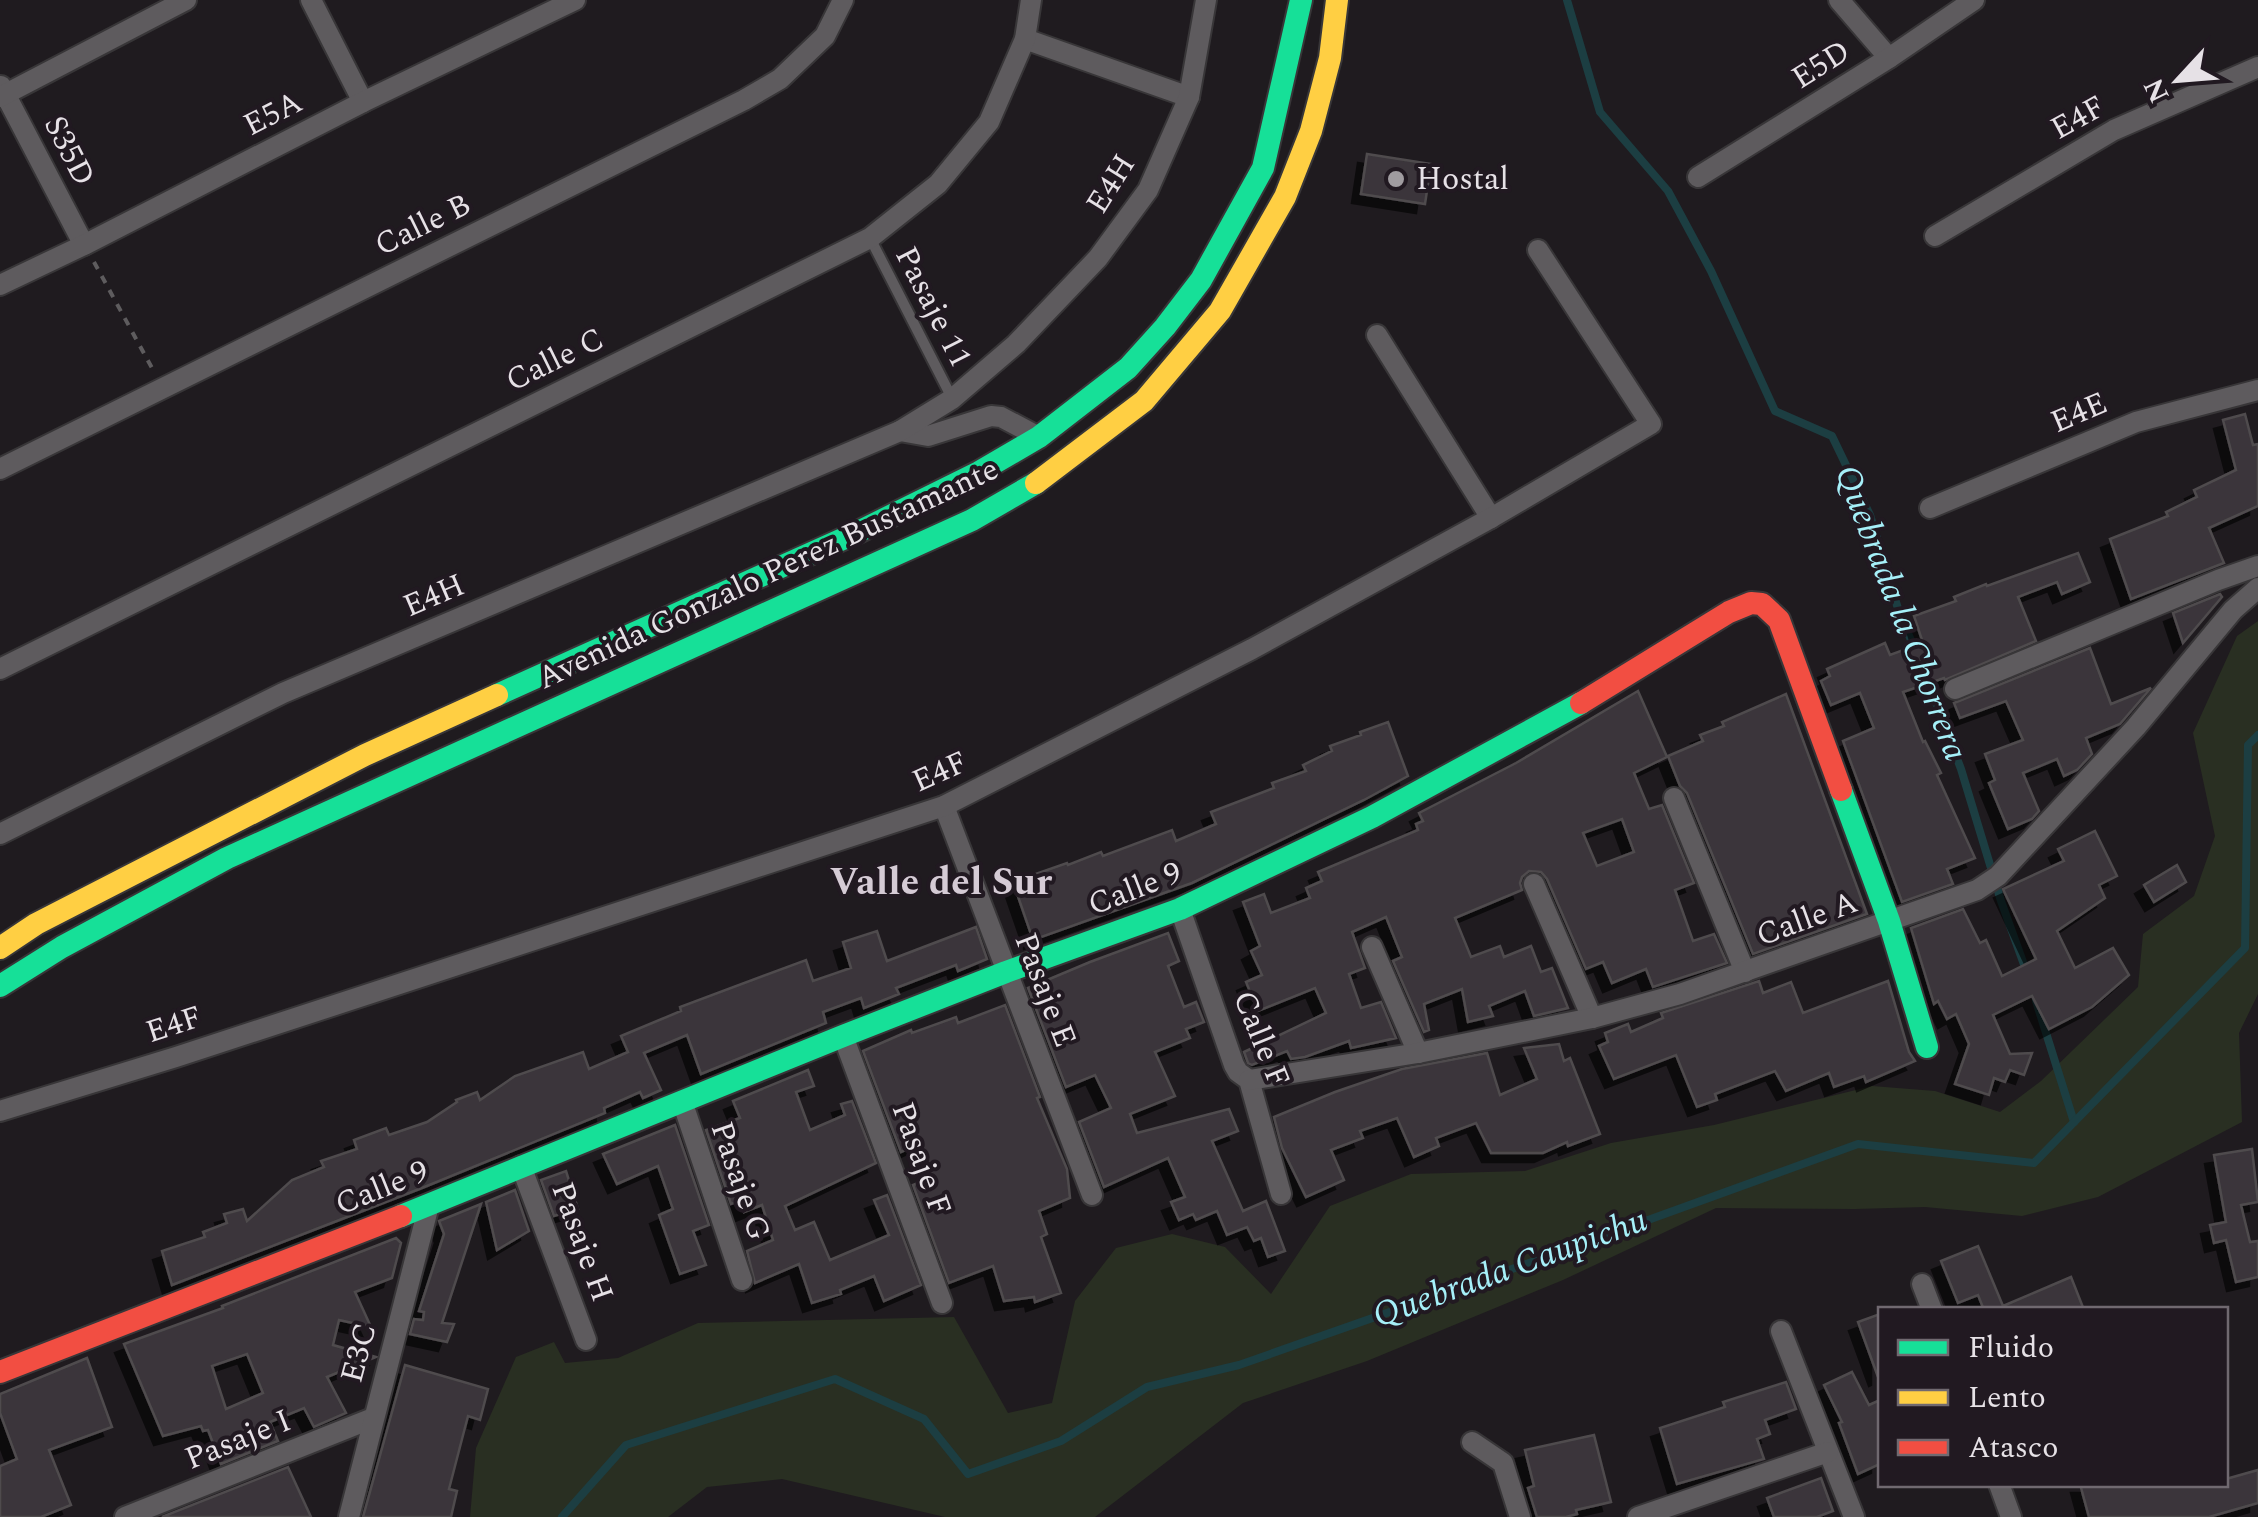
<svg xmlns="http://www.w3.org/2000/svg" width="2258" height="1517" font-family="Spectral,serif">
<defs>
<filter id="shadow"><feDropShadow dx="-9" dy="9" stdDeviation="0" flood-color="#0009"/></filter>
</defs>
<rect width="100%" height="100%" fill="#1f1b1f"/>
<path fill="#292f22" d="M2258,621v373l-19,39 3,89 -144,75 -76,19 -97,-9 -70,2 -139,-1 -153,72 -196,81 -124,42 -148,114h-150l-163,-38 -75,8 -39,30h-198l6,-69 40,-91 38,-15 11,21 53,-5 80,-35 256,-6 54,96 44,-10 23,-102 41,-53 56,-14 53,13 46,47 59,-88 81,-32 114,-3 86,-28 103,-18 158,-39 63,5 65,21 41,-31 97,-94 5,-53 51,-38 21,-60 -22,-103 44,-97z"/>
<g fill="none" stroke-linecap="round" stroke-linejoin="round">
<g stroke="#1c3e42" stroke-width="8">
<path d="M1567,0l33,112 68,79 43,80 64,140 57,25 38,79 29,97 17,40"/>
<path d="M1925,674l36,95 40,132 26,72"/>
<path d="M2036,1001l38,121"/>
<path d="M562,1517l64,-72 209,-66 89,40 44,55 93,-33 86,-54 92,-22 293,-103 326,-118 176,19 211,-215 3,-203 10,-10"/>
</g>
</g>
<g fill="#3a363a" stroke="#4f4b4e" stroke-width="2.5" fill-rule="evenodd" filter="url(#shadow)">
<path d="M1367,154l64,10 -6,40 -64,-10z"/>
<path d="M2245,414l8,31 5,-1v62l-49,22 15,35 -93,36 -21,-60 58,-23 -2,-4 31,-15 -3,-7 42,-20 -13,-50z"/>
<path d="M2078,553l12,29 -28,12 -5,-12 -39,15 18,44 -91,39 -1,-2 -41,14 20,50 2,-1 16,32 -4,2 38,83 -28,11 6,15 -51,18 -59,-161 31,-13 -14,-35 -29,12 -10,-24 9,-5 -3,-7 58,-26 5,12 33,-12 -9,-27 42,-15 -2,-4 32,-13 1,2z"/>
<path d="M2220,594l2,3 -39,46 -10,-30z"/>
<path d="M2090,648l21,56 40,-16 -31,36 -34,14 6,16 -15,16 -13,6 -7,-17 -34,14 16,38 -7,8 -24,10 -19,-46 6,-3 -10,-26 38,-14 -17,-39 -46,17 -6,-15z"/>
<path d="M1638,691l29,66 -33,16 15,36 13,-4 32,78 -19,7 18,51 21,-7 13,29 -74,24 -7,-18 -34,14 -9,-21 -17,7 -39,-90 -6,-7 -12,-1 -7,6 -2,6 2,7 -67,28 16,39 29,-11 4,11 27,-11 10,26 11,-4 16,40 -34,8 -9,-25 -36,15 4,10 -25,6 -6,-33 -38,15 5,26 -5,2 -31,-71 9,-4 -16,-40 -34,15 13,36 -16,6 12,34 20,-6 15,36 -45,10 -2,-7 -44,16 -14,2 -4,-8 -35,14 -4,-2 -4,-11 82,-39 -11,-25 -57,23 -12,-29 16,-7 -11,-24 9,-5 -17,-44 21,-8 7,19 39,-15 -4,-10 16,-7 -4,-9 100,-42 -2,-6 7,-3 -4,-8 97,-50zM1622,819l12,33 -37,14 -14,-33z"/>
<path d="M1786,694l81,220 -114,40 -66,-161 -7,-7 -12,-30 35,-15 -3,-6 24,-9 -2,-4z"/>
<path d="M1388,722l20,54 -44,24 -172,83 -159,57 -20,-58 54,-19 1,2 33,-13 2,4 69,-26 4,11 40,-17 -5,-12 63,-24 -2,-5 34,-12 -3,-6 29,-14 -2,-5 31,-11 -1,-3z"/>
<path d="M2095,831l22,45 -18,9 6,13 -48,33 18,37 38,-20 16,27 -37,32 -43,22 -17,-33 -39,19 17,39 22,-1 -8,22 -14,-5 -5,12 -11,-4 -5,17 -34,-11 14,-40 -13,-30 -9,5 -9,-18 -4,3 -23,-76 52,-19 17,34 6,-3 16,36 34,-17 -33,-70 61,-28 -6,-12z"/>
<path d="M2177,865l9,17 -32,20 -10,-17z"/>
<path d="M976,927l11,32 -29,12 -2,-6 -60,23 3,6 -35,14 -3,-10 -38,14 3,11 -125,51 -14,-39 -43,18 17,37 -18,8 -3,-6 -36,16 1,5 -183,75 -250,97 -10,-34 43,-14 -2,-5 24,-9 -3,-9 19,-5 4,12 45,-41 32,-13 -3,-6 36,-12 -3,-9 32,-12 3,7 38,-13 30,-20 -1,-2 21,-8 3,8 35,-24 68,-24 6,17 39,-17 -7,-16 60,-25 -1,-4 126,-47 7,21 38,-13 -8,-26 34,-11 10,30z"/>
<path d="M1168,933l11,28 -11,5 16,41 12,-5 8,20 -18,7 4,9 -35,14 20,44 -45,18 7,19 92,-24 9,22 -26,10 31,70 23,-10 19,50 -17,6 -7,-19 -7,3 -7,-14 -20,8 -10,-24 -21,9 -3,-6 -14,6 -8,-18 14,-5 -17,-39 -64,29 -25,-65 32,-14 -16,-33 -29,12 -38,-99 62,-26z"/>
<path d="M1759,981l4,12 28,-11 12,31 85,-32 21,71 6,9 -49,21 -2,-6 -30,11 -5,-14 -43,18 -11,-20 -60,23 2,6 -20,7 -21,-52 -62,24 -15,-33 9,-4 -3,-9 23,-9 3,8 32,-14 -2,-5z"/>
<path d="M1005,1005l35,92 -3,1 30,71 3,29 -31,13 8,23 -6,3 20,56 -26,9 -1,-5 -30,4 -11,-35 -44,17 -36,-98 20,-8 -15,-33 -17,8 -38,-101 48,-21 1,3 44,-16 2,6z"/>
<path d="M1559,1044l5,17 6,-3 30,76 -32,12 -1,-4 -24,11h-52l-15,-30 -40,15 3,8 -25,11 -17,-39 -37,13 3,7 -32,12 13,30 -38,17 -24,-49 -8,-31 61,-25 67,-23 85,-16 13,42 37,-16 -13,-31z"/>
<path d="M808,1070l6,16 -18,6 14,38 35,-15 -4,-11 11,-3 24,62 -91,43 10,24 19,-8 16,38 59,-25 -15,-35 13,-5 34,90 -37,16 -10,-25 -34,14 1,4 -29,9 -13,-39 -44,19 -8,-32 26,-11 -11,-35 -18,7 -4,-11 -9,3 -25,-74 34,-12 -7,-17z"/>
<path d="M675,1125l34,100 -16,6 13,34 -26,9 -21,-59 14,-6 -15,-43 -41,18 -14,-30z"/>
<path d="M2252,1149l6,53 -17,3 9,37 8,-1v36l-22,5 -10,-42 -12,3 -4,-18 16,-3 -12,-67z"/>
<path d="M566,1171l12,38 -24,7 -13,-36z"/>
<path d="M515,1190l14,41 -32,19 -11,-48z"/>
<path d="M481,1204l-39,119 12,1 -7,18 -37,-8 4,-15 9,1 1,-8 -5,-1 25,-77 -5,-13z"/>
<path d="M396,1238l5,5 -9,35 -37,14 16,35 -32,-7 -6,25 43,12 -49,20 19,36 -32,14 -10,-19 -34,14 8,19 -57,23 -13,-34 -5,1 -2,-5 -38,10 -39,-92 99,-36 -1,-2zM247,1354l16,39 -37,16 -14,-43z"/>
<path d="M1978,1246l25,60 68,-29 13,33h-100l-6,-15 -20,8 -17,-42z"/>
<path d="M1880,1314v62l-2,1 -20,-55z"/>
<path d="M87,1358l25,69 -63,23 22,55 -30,12h-41v-51l17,-7 -17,-46v-19z"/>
<path d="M405,1365l83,24 -8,31 -12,-4 -19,73 8,2 -6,26h-88z"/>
<path d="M1852,1372l17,33 11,-5v64l-22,10 -19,-51 3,-1 -18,-37z"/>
<path d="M1786,1382l10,27 -31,11 5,14 -13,5 7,20 -87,25 -17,-56 65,-21 -2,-5z"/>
<path d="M1594,1435l17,67 -35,8 1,4 -11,3h-29l-9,-29 6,-2 -9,-36z"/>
<path d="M288,1467l23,50h-149z"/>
<path d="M2258,1470v33l-49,14h-120l-9,-33h146v-5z"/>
<path d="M1821,1478l12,33 -16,6h-43l-7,-19z"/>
</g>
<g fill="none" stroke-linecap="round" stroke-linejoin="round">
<g stroke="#383638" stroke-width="14">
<path id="lane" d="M870,238l82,160"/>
</g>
<g stroke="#383638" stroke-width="24">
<g id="street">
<path d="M311,0l52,102"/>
<path d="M1839,0l50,58"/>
<path d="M1025,39l164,58"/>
<path d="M1,86l83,159"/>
<path d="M0,97l186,-97"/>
<path d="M1698,177l191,-119 85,-58"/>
<path d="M1935,236l179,-106 144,-63"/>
<path d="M0,285l84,-40 279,-143 212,-102"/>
<path d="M1377,335l114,183"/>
<path d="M900,431l28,5 63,-20 10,1 38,20"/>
<path d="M0,469l744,-369 36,-21 45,-43 18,-36"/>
<path d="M1930,508l206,-86 122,-32"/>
<path d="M0,669l870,-431 68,-54 51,-62 36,-83 6,-39"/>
<path d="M1955,689l263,-109 40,-14"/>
<path d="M1674,798l71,174"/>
<path d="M944,806l148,389"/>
<path d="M0,834l283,-141 617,-262 52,-32 64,-55 82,-86 50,-68 41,-93 17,-97"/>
<path d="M1534,884l58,134"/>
<path d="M1180,909l54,156 4,7 11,8 32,114"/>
<path d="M1372,947l46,106"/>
<path d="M843,1036l99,267"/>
<path d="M1249,1080l169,-27 174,-35 88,-24 297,-104 21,-14 138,-149 97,-117 25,-22"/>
<path d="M682,1101l60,179"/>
<path d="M0,1111l176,-54 768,-251 308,-157 239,-131 160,-94 -113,-174"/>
<path d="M521,1166l65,174"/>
<path d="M1922,1284l10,26"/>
<path d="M1781,1331l73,186"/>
<path d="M1472,1442l31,21 17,54"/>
<path d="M1999,1484l12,33"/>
<path d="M125,1517l248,-99"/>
<path d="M349,1517l80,-312"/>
<path d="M1638,1517l190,-65"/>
</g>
</g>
<g stroke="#383638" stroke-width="26">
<g id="fast">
<path d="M497,695l359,-162 123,-61 60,-35 89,-69 37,-41 36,-47 62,-112 38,-168"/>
<path d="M1841,790l48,131 38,126"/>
<path d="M0,986l62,-39 165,-89 745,-338 64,-37"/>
<path d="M401,1216l442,-180 163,-64 174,-63 192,-92 209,-114"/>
</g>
</g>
<g stroke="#383638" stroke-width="26">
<g id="slow">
<path d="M1036,483l108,-82 76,-90 65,-114 26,-66 19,-73 7,-58"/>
<path d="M0,948l36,-24 329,-169 132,-60"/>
</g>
</g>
<g stroke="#383638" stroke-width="26">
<g id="jam">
<path d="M1581,703l148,-91 22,-9 11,1 17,16 62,170"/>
<path d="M0,1372l401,-156"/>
</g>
</g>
<path stroke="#5e5c5e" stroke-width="4" stroke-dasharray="8 8" stroke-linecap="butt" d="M94,262l58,106"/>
<use href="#lane" stroke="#5e5b5e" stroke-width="10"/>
<use href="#street" stroke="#5e5b5e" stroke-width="20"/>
<use href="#fast" stroke="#16e098" stroke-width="22"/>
<use href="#slow" stroke="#ffcf43" stroke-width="22"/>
<use href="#jam" stroke="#f24e42" stroke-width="22"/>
</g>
<circle fill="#a09ca0" stroke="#211921" stroke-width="4" cx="1396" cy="179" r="10"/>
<g text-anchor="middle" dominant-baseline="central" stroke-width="8" stroke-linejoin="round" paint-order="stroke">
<g font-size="32" fill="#e6e1e6" stroke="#211921">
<text transform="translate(1821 65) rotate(-32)">E5D</text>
<text transform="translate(273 114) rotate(-27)">E5A</text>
<text transform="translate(2078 118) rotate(-29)">E4F</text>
<text transform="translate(69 151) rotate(63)">S35D</text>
<text transform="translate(1111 184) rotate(-58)">E4H</text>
<text transform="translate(423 225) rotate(-26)">Calle B</text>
<text transform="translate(933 307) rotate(63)">Pasaje 11</text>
<text transform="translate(555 360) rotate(-26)">Calle C</text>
<text transform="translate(2079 413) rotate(-23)">E4E</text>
<text transform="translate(768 574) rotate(-25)">Avenida Gonzalo Perez Bustamante</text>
<text transform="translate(434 596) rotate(-23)">E4H</text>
<text transform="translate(940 772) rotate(-24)">E4F</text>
<text transform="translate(1135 889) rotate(-21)">Calle 9</text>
<text transform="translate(1807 919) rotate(-20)">Calle A</text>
<text transform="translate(1045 990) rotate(69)">Pasaje E</text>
<text transform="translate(174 1025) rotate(-18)">E4F</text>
<text transform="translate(1261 1039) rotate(68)">Calle F</text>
<text transform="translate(921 1159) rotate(70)">Pasaje F</text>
<text transform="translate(740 1181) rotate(71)">Pasaje G</text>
<text transform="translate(382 1188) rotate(-22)">Calle 9</text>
<text transform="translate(582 1242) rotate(70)">Pasaje H</text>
<text transform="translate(359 1353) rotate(-75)">E3C</text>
<text transform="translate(238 1440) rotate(-22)">Pasaje I</text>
</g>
<g font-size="32" fill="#e6e1e6" stroke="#211921" text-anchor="start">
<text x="1416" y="179">Hostal</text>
</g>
<g font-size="35" font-style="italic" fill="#a6f0f9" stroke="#211921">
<text transform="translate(1901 613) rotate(69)">Quebrada la Chorrera</text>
<text transform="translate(1510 1268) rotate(-20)">Quebrada Caupichu</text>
</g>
<g font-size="38" font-weight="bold" fill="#d5cbd5" stroke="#211921">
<text x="941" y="883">Valle del Sur</text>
</g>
</g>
<rect x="1878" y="1307" width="350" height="180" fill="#211921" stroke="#706970" stroke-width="2.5"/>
<rect x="1898" y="1340" width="50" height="15" fill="#16e098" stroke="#706970" stroke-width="2.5"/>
<text x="1968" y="1357" font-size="30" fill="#e6e1e6">Fluido</text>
<rect x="1898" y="1390" width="50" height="15" fill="#ffcf43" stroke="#706970" stroke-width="2.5"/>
<text x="1968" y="1407" font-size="30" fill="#e6e1e6">Lento</text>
<rect x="1898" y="1440" width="50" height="15" fill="#f24e42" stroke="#706970" stroke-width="2.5"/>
<text x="1968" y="1457" font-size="30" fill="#e6e1e6">Atasco</text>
<g transform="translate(2178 80) rotate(244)" stroke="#211921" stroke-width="8" paint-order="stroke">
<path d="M0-8L18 38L0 25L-18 38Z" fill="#e6e1e6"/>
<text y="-15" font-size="28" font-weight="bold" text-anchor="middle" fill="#e6e1e6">N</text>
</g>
</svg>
